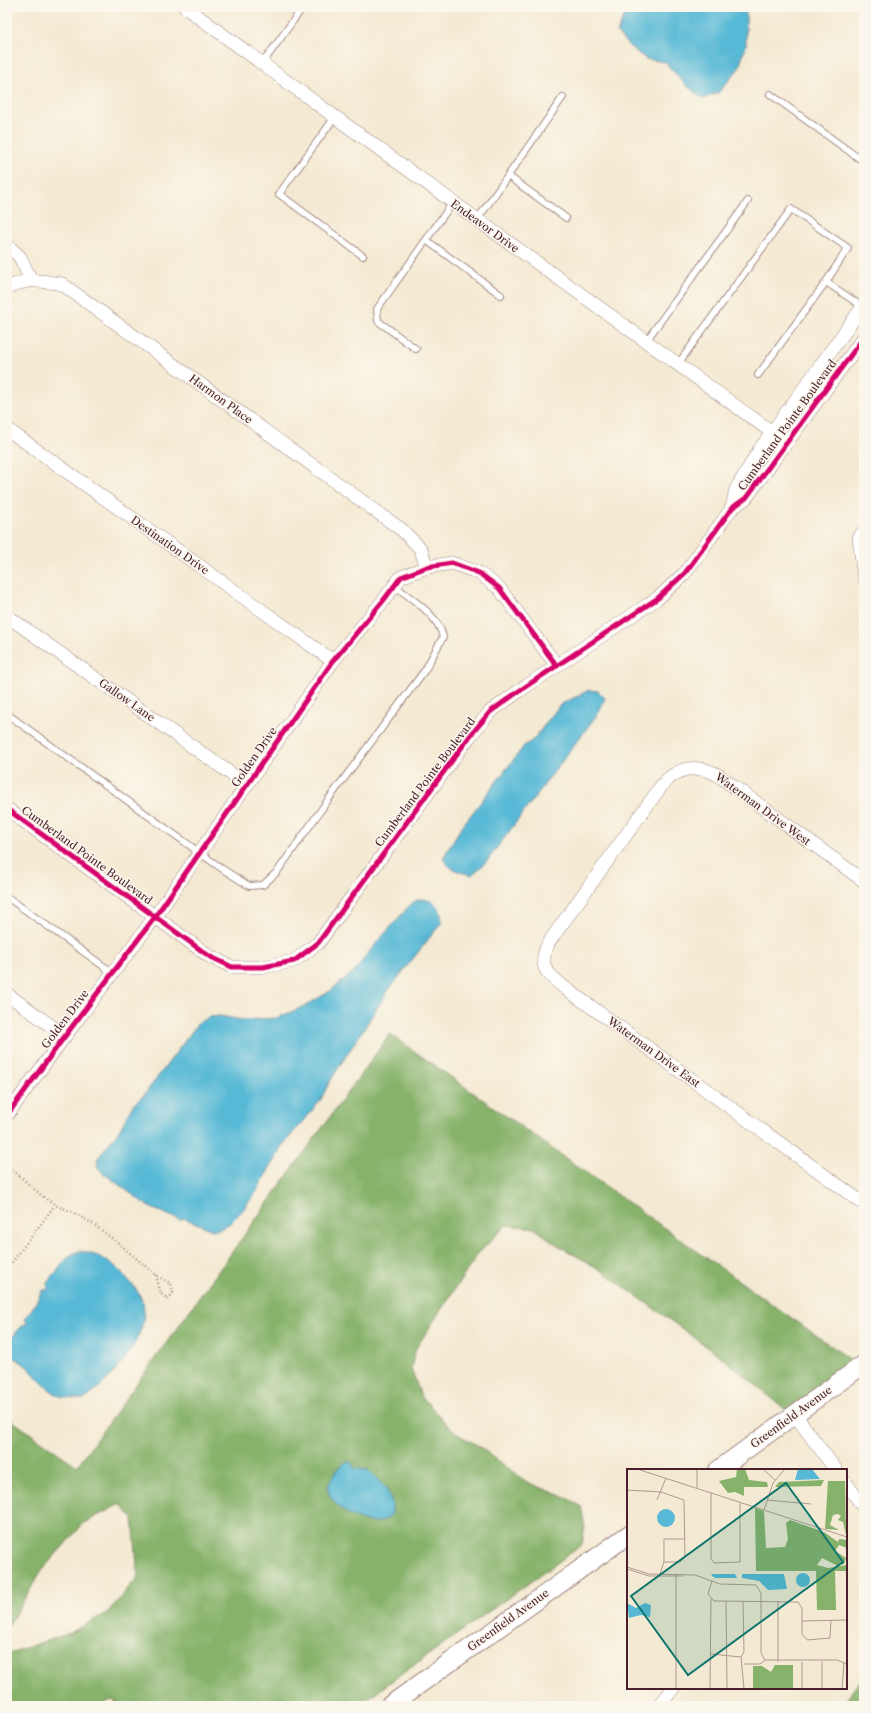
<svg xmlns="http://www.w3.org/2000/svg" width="871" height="1713" font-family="'Libre Caslon Text',serif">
<rect width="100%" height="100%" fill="#fbf7ec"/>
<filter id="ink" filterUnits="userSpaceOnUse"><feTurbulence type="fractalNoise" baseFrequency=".025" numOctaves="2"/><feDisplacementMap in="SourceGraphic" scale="8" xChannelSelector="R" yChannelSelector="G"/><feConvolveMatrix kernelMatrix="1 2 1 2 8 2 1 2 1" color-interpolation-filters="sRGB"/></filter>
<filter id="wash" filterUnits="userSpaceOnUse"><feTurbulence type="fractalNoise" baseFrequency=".012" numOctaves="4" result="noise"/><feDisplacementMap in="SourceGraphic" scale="16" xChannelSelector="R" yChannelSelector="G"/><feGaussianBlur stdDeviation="0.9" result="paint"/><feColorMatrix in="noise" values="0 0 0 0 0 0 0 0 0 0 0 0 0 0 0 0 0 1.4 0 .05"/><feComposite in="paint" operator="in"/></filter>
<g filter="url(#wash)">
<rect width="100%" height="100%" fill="#f4ead3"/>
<g fill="#86b26b" stroke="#68684b">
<path d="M390,1034l464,328 -68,48 -62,-51 -122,-88 -46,-27 -22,-16 -28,-3 -28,29 -62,94 -5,21 10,27 33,36 23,13 50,37 40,16 14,8 4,21 -3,18 -225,161h-234l-11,-6 -15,6h-90v-52l63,-21 38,-21 30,-35 -5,-58 -13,-15 -36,19 -42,47 -35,58v-211l70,49z"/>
<path d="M864,1675v31h-23z"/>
</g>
<g fill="#58b9d6" stroke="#516c80">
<path d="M633,7h113v38l-7,23 -20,24 -16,7 -17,-14 -21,-23 -19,-3 -16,-12 -13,-14 9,-21z"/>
<path d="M589,690l9,1 7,7 -6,14 -112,149 -15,14c-12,-3 -23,-5 -29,-17l17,-29 64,-83 9,-6 27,-35z"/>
<path d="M421,899c15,1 20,9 21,23l-52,66 -60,93 -10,20 -38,45 -25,45 -15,20 -12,12 -10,6 -8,1 -28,-12 -4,2 -31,-13 -47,-35 -5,-6 1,-8 22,-29 13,-24 11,-10 55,-73 11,-5 10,-1 22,4 35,-2 28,-12 25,-15 25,-20 12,-17 42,-48 6,-5z"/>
<path d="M79,1251c17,2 34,11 45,24 9,10 19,21 20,34 2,32 -35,73 -59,90 -7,0 -15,0 -22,-2 -20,-6 -32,-33 -52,-41v-5l-2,-10 11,-13 7,-5 -2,-5c8,-8 11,-18 18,-28h5l-1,-7 22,-27z"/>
<path d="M348,1461l5,3 1,4 14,2 18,18 6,15v11c-3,2 -6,6 -10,7 -16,8 -52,-14 -54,-31 0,-6 3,-11 7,-17 3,-5 7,-9 13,-12z"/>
</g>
</g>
<g filter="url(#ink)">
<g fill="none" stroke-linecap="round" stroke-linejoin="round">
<g stroke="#9f847f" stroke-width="8">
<g id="lane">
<path d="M262,64l41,-57"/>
<path d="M770,94l94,68"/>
<path d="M335,117l-56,77 84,62"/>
<path d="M508,176l58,42"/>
<path d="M477,220l86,-123"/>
<path d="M426,240l75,55"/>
<path d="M646,341l102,-140"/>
<path d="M416,349l-38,-28 -1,-12 76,-107"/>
<path d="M678,364l113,-155 57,39 -22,34 37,25"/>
<path d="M758,375l68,-93"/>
<path d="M7,714l214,154 28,18 14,-1 14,-13 51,-72 97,-130 18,-33c-5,-23 -31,-37 -49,-52"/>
<path d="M7,897l106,76"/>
</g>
</g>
<g stroke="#9f847f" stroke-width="14">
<g id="street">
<path d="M185,7l150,110 452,326"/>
<path d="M7,245l13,12 11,23"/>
<path d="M7,288c22,-11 32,-7 55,-4l340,246 18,18 7,19"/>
<path d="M7,429l326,232"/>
<path d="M732,508l4,-19 24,-40 104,-144"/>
<path d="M864,531l-5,7 5,40"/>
<path d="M7,616l240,169"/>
<path d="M7,809l202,147 23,11h31l31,-6 24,-18 152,-207 20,-24 29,-21 139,-93 27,-25 47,-65 14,-10 118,-161"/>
<path d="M864,881l-146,-106c-22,-11 -40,-8 -56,10l-113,157c-12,24 -3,31 16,46l299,216"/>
<path d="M7,994l58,42"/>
<path d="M7,1115l58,-79 90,-119 178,-256 50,-60 18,-24 26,-10 25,-4 27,10 20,15 58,78"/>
<path d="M795,1415l41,55"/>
<path d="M846,1483l18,25"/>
<path d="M660,1706l13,-18"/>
</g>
</g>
<g stroke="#9f847f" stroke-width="20">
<g id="secondary">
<path d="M718,1470l146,-106"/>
<path d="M389,1706l239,-171"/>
</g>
</g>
<g stroke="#9f847f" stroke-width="2.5" stroke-dasharray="1 3" stroke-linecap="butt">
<path d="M7,1165l35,31 13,9 18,7 20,12 25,19 38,32 15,9 2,9 -5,6 -7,-5 -5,-19"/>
<path d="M7,1269l48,-64"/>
</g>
<use href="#lane" stroke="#fff" stroke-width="6"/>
<use href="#street" stroke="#fff" stroke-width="13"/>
<use href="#secondary" stroke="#fff" stroke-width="18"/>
<g stroke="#fbf7ec" stroke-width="8">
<g id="cycleway">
<path d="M7,809l202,147 23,11h31l31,-6 24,-18 152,-207 20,-24 29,-21 139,-93 27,-25 47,-65 14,-10 118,-161"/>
<path d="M7,1115l58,-79 90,-119 178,-256 50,-60 18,-24 26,-10 25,-4 27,10 20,15 58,78"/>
</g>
</g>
<use href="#cycleway" stroke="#d6006c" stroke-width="5"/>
</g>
</g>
<g text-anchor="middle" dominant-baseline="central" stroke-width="3" stroke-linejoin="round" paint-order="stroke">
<g font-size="11" fill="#4a1f2b" stroke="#fbf7ec">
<text transform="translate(485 226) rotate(36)">Endeavor Drive</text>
<text transform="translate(221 399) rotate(36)">Harmon Place</text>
<text transform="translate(787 425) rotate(-54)">Cumberland Pointe Boulevard</text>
<text transform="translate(170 545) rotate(35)">Destination Drive</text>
<text transform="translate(127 700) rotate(35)">Gallow Lane</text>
<text transform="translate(254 757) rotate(-55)">Golden Drive</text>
<text transform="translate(425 782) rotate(-53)">Cumberland Pointe Boulevard</text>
<text transform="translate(763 809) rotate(36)">Waterman Drive West</text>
<text transform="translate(87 855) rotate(36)">Cumberland Pointe Boulevard</text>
<text transform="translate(65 1019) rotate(-53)">Golden Drive</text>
<text transform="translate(654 1052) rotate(36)">Waterman Drive East</text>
<text transform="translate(791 1417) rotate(-36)">Greenfield Avenue</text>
<text transform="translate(508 1620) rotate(-36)">Greenfield Avenue</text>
</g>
</g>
<g transform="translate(627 1469)">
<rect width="220" height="220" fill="#f4ead3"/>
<path d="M110,0h8l4,11 18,2 1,5h-24v9l-9,-4 -7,1 -9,-12 17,-4zM197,11l-3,6 -46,1 4,-5zM201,12h17l1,54 -3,-13 -5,-2 3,-4 -3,-2 -5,1 -3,10 9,5 -14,-1zM128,39l9,3 2,37 19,-1 3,-8 -2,-16 4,-3 34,12 14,10 1,-3 8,1v8l-8,-3 -4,6 11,7 -2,6 -6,2 -16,-8 -5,7 11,3 19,-3v6h-12l1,39h-19l-1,-39h-60zM148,196h18v24h-40v-23h9l9,6z" fill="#86b26b"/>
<path d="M171,0h14l8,10 -25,1zM30 49a9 9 0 1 1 18 0a9 9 0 1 1-18 0ZM169 111a7 7 0 1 1 14 0a7 7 0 1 1-14 0ZM86,105h22l2,4h-22l-4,-3zM115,105h42l3,15 -19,1 -9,-9 -17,-3zM0,134l9,5 9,-5 6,2 -1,12 -9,-2 -12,3z" fill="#58b9d6"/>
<path fill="none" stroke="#b09990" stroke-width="1" d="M10,0l210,68M136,0l12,11M70,19v-19M0,21l34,2 23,8 1,57 -5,5h-16l-4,12M0,21v15M84,24v66l3,4 26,-1v-60M30,31l9,-22M140,31l44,4M137,41l9,-27 12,-14M37,93v-23h21M0,98l22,7 46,1 25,9 36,1 5,8v60l4,7h72l10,4M0,100l22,7h34M49,105v115M85,112l-4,13 6,7 84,1 4,6v26l5,6 23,-2 1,-18M99,132l1,88M151,132v61M175,152l45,-1M84,185l30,3 3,32M114,188l3,-5 -1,-51M195,192v28M175,193v27M117,195h16l5,-4M83,220l1,-90M215,220l2,-26"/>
<path fill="#0f766e" fill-opacity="0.15" stroke="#0f766e" stroke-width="2" d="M159,14l57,79 -155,113 -57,-79z"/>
<rect width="220" height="220" fill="none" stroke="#4a1f2b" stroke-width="2"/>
</g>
<rect width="871" height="1713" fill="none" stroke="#fbf7ec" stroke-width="24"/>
</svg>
